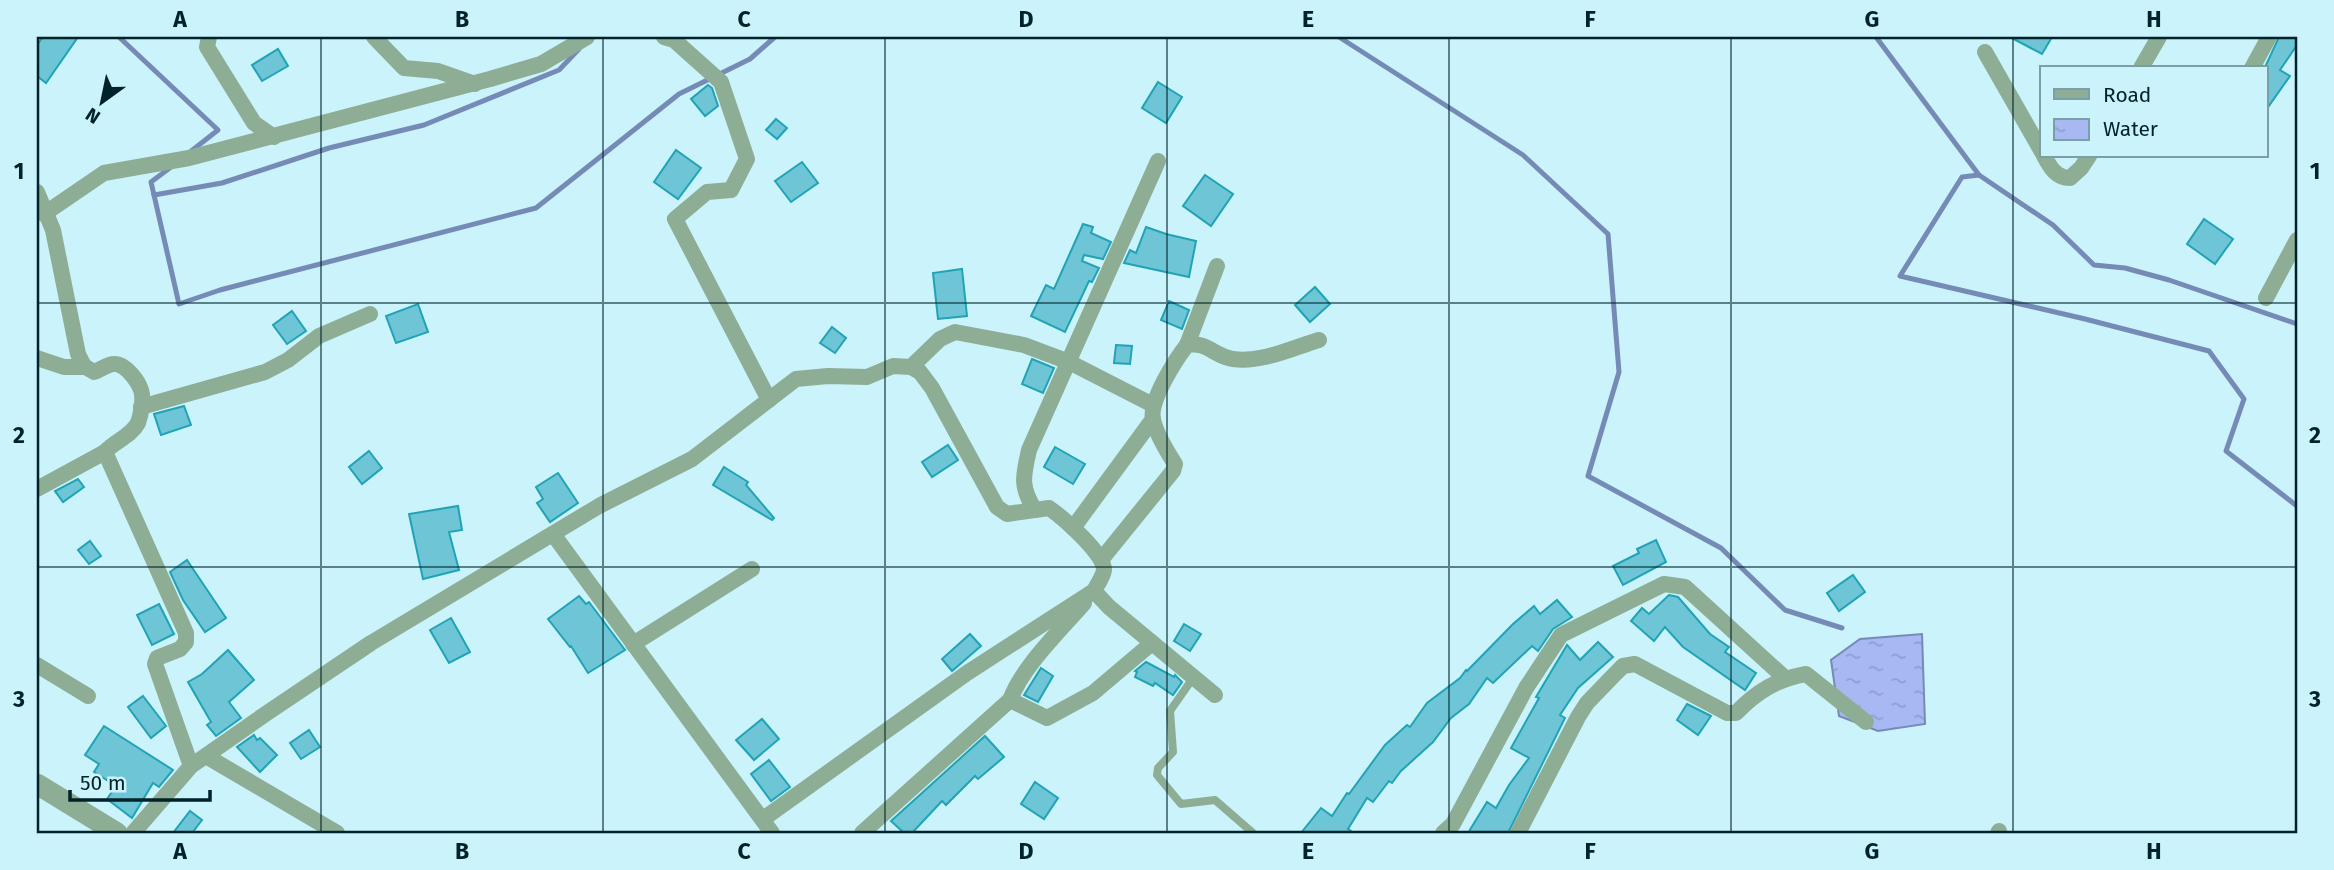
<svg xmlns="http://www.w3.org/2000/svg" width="2334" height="870" font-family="'Fira Sans',sans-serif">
<defs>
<pattern id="water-ripples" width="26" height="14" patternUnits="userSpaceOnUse" patternTransform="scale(1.75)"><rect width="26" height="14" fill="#a7b8f3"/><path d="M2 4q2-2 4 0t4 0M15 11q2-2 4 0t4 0" fill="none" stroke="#8e9ed0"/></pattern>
</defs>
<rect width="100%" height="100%" fill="#caf3fb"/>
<path fill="url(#water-ripples)" stroke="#758bb6" stroke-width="2" d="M1922,634l3,90 -47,7 -39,-15 -8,-56 29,-21z"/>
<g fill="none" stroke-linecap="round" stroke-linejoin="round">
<g stroke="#758bb6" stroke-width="5">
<path d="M119,37l99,93 -28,22"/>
<path d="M1339,37l184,118 85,79 11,138 -31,104 133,72 64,62 57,18"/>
<path d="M1876,37l103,138"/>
<path d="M171,167l-20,15 28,122 41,-14 316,-82 143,-114 71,-35 25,-22"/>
<path d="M154,195l68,-12 107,-35 95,-23 135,-55 20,-21"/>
<path d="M2297,324l-128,-44 -44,-12 -31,-3 -41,-40 -74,-50 -17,2 -62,99 185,43 124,32 35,48 -18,52 71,55"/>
</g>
</g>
<g fill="#6ec5d6" stroke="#20a3b7" stroke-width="2">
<path d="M43,37h35l-32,46 -9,-7v-31z"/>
<path d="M2010,37h42l-10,17z"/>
<path d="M2279,37h18v8l-17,25 10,6 -24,34v-45z"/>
<path d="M278,49l10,17 -26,15 -10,-16z"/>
<path d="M1158,82l24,15 -16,26 -24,-15z"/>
<path d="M708,85l4,3 6,18 -13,10 -14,-17z"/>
<path d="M776,119l11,9 -10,11 -11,-9z"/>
<path d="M676,150l25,18 -23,31 -24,-17z"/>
<path d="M802,162l16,21 -27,19 -16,-21z"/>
<path d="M1205,175l28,19 -22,32 -28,-20z"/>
<path d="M2204,219l29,20 -18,25 -28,-20z"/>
<path d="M1083,224l10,3 -2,6 20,9 -8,17 -19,-4 -2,6 17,7 -7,14 -3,-1 -24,51 -34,-16 15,-31 8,4z"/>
<path d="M1146,227l20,7 30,7 -7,36 -65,-14 6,-13 6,3z"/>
<path d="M962,269l5,47 -29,3 -5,-46z"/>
<path d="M1315,287l15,17 -20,18 -15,-17z"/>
<path d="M1169,301l20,9 -7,19 -21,-9z"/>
<path d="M418,304l10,28 -32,11 -10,-27z"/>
<path d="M292,311l14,20 -19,13 -14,-19z"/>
<path d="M832,327l14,11 -11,15 -15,-10z"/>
<path d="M1116,345l16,1 -2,18 -16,-1z"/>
<path d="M1032,359l22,9 -11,25 -21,-9z"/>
<path d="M184,406l7,19 -30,10 -7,-21z"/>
<path d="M948,445l10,15 -26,17 -10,-15z"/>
<path d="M1055,447l30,17 -12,20 -29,-17z"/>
<path d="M369,451l13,17 -20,16 -13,-17z"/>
<path d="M724,467l24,15 -2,3 28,33 -2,2 -59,-35z"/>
<path d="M558,473l20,30 -28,19 -13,-19 6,-4 -7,-12z"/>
<path d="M78,479l6,8 -21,15 -8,-11z"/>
<path d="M458,506l4,24 -13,2 10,38 -36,9 -14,-65z"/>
<path d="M1656,540l10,22 -43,23 -10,-19 26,-13 -2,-4z"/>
<path d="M90,541l11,15 -12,8 -11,-14z"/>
<path d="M187,560l39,58 -21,14 -22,-32 -13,-28z"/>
<path d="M1853,575l12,17 -26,19 -12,-18z"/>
<path d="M1669,595l9,2 32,37 19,13 -4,5 31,21 -11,17 -62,-43 -18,-20 -11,14 -23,-20 11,-13 7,6z"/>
<path d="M579,596l7,8 3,-2 36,48 -37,23 -17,-27 -1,1 -22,-28z"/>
<path d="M1557,600l15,17 -19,12 -15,22 -6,-5 -39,37 -6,-5 -18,26 -18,14 -18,24 -32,29 -9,12 -3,-2 -16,21 -6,-4 -19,31 6,4h-53l20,-25 11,8 15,-23 2,1 36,-49 22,-20 3,2 17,-24 33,-25 6,-8 1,1 46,-47 21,-18 6,8z"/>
<path d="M159,604l15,30 -22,11 -15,-30z"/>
<path d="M451,618l19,34 -21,11 -19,-33z"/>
<path d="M1184,624l17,10 -11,17 -16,-10z"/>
<path d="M970,634l11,12 -29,25 -10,-12z"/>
<path d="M1598,642l15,15 -35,31 -18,27 5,3 -57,115h-40l19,-31 9,6 13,-23 20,-27 -18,-10 28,-50 -3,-1 31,-52 13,15z"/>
<path d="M228,650l26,30 -25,22 12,16 -25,18 -9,-11 4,-3 -23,-40 14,-8z"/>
<path d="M1146,662l28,15 1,-2 7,7 -9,13 -18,-12 -2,3 -18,-9 2,-5 -2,-1z"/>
<path d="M1041,668l12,8 -15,26 -14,-7z"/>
<path d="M143,696l23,30 -15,12 -23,-31z"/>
<path d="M1687,704l24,12 -13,19 -21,-15z"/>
<path d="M762,719l17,20 -25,21 -18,-20z"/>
<path d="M104,726l69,44 -14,17 -6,-4 -21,35 -25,-19 9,-13 -22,-14 5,-8 -14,-9z"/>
<path d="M309,730l11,17 -19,12 -11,-16z"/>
<path d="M254,735l3,5 3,-2 17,17 -17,17 -23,-25z"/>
<path d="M985,736l19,21 -26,22 -3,-3 -29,29 -4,-4 -30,32h-8l-13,-12z"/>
<path d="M769,760l21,27 -19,14 -20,-27z"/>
<path d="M1035,782l23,16 -14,21 -23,-15z"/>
<path d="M190,811l12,9 -10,13h-19z"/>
</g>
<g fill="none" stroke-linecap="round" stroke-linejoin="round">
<path stroke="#8ead95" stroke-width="8" d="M1193,678l-23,33 3,41 -15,16 -1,7 24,29 34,-4 38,33"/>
<g stroke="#8ead95" stroke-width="16">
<path d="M209,37l-2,10 47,76 20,14"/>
<path d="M374,37l30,31 34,3 37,13"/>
<path d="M664,37l10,3 47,42 26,77 -16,31 -24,2 -32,27 94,181"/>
<path d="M1985,52l57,100"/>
<path d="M2141,68l18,-31"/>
<path d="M2252,68l17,-31"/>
<path d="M2044,156c6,11 12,22 26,22l11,-10 8,-12"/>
<path d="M37,192l16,38 25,124 6,12 10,6c6,-2 14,-8 20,-8 11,-1 24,17 27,26 3,8 0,25 -3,33 -7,13 -23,18 -33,29l81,181v9l-6,7 -23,9 -2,6 36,102"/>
<path d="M44,214l60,-41 85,-15 301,-79 51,-15 46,-27"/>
<path d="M2266,298l31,-58"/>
<path d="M1187,345l30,-79"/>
<path d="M37,358l27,9h21"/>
<path d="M911,367l29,-28 15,-7 69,13 45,17 84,43"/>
<path d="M141,407l124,-35 23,-12 31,-24 51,-22"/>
<path d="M37,489l68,-37"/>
<path d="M1035,510c-15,-23 -12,-34 -6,-60l129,-289"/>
<path d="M1073,528l80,-109"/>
<path d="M553,534l219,299"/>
<path d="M1101,560l72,-89 2,-7c-7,-11 -20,-33 -22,-45 -4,-18 23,-60 34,-74 20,-4 28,12 46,14 29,4 59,-11 86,-19"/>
<path d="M633,644l119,-75"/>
<path d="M37,665l51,31"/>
<path d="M1010,700c13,-34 49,-68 74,-97"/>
<path d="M206,756l131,77"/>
<path d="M763,819l204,-146 127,-82"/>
<path d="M133,833l58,-67 76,-53 104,-70 228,-137 93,-47 104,-80 32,-3 39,1 26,-11 18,1 9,5 12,16 65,119 10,7 42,-6c13,9 56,46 55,62 -1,7 -7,15 -10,21l15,16 106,88"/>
<path d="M862,833l148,-133 37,18 46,-25 59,-50"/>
<path d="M1443,833l10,-9 73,-136 35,-53 103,-51 21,3 100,91"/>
<path d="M1518,833l60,-116 9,-14 26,-27 10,-10 12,-2 92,49h9c20,-21 41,-34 70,-39l60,48"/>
<path d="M1998,833l1,-2"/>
</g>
<path stroke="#8ead95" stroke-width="21" d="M37,784l80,49"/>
</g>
<path fill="none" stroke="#002229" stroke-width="2" stroke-opacity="0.55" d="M321,37v796M603,37v796M885,37v796M1167,37v796M1449,37v796M1731,37v796M2013,37v796M37,303h2260M37,567h2260"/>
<rect width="2334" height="870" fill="none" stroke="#caf3fb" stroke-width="77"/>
<rect x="2040" y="66" width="228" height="91" fill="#caf3fb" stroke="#799fa7" stroke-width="2"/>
<rect x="2054" y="89" width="35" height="10" fill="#8ead95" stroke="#799fa7" stroke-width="2"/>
<text x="2103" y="102" font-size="21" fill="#002229">Road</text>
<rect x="2054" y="119" width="35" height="21" fill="url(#water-ripples)" stroke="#799fa7" stroke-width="2"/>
<text x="2103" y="136" font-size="21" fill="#002229">Water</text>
<g transform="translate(102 102) rotate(213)" stroke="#caf3fb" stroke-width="5" paint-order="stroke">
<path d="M0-5L12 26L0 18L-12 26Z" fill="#002229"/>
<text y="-10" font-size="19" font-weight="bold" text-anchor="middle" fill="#002229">N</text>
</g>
<path d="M70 790v10h140v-10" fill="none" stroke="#002229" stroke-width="3.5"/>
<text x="80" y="790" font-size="21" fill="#002229" stroke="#caf3fb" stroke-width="5" paint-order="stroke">50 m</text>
<rect x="38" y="38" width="2258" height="794" fill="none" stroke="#002229" stroke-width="2.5"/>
<g font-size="23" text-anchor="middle" font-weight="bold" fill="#002229">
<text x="180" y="27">A</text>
<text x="462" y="27">B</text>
<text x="744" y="27">C</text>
<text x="1026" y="27">D</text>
<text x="1308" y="27">E</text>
<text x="1590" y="27">F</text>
<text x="1872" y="27">G</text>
<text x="2154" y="27">H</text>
<text x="19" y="179">1</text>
<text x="2315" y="179">1</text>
<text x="19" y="443">2</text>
<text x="2315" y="443">2</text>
<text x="19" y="707">3</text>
<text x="2315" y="707">3</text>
<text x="180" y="859">A</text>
<text x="462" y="859">B</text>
<text x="744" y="859">C</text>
<text x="1026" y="859">D</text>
<text x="1308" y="859">E</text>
<text x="1590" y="859">F</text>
<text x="1872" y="859">G</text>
<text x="2154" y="859">H</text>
</g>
</svg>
